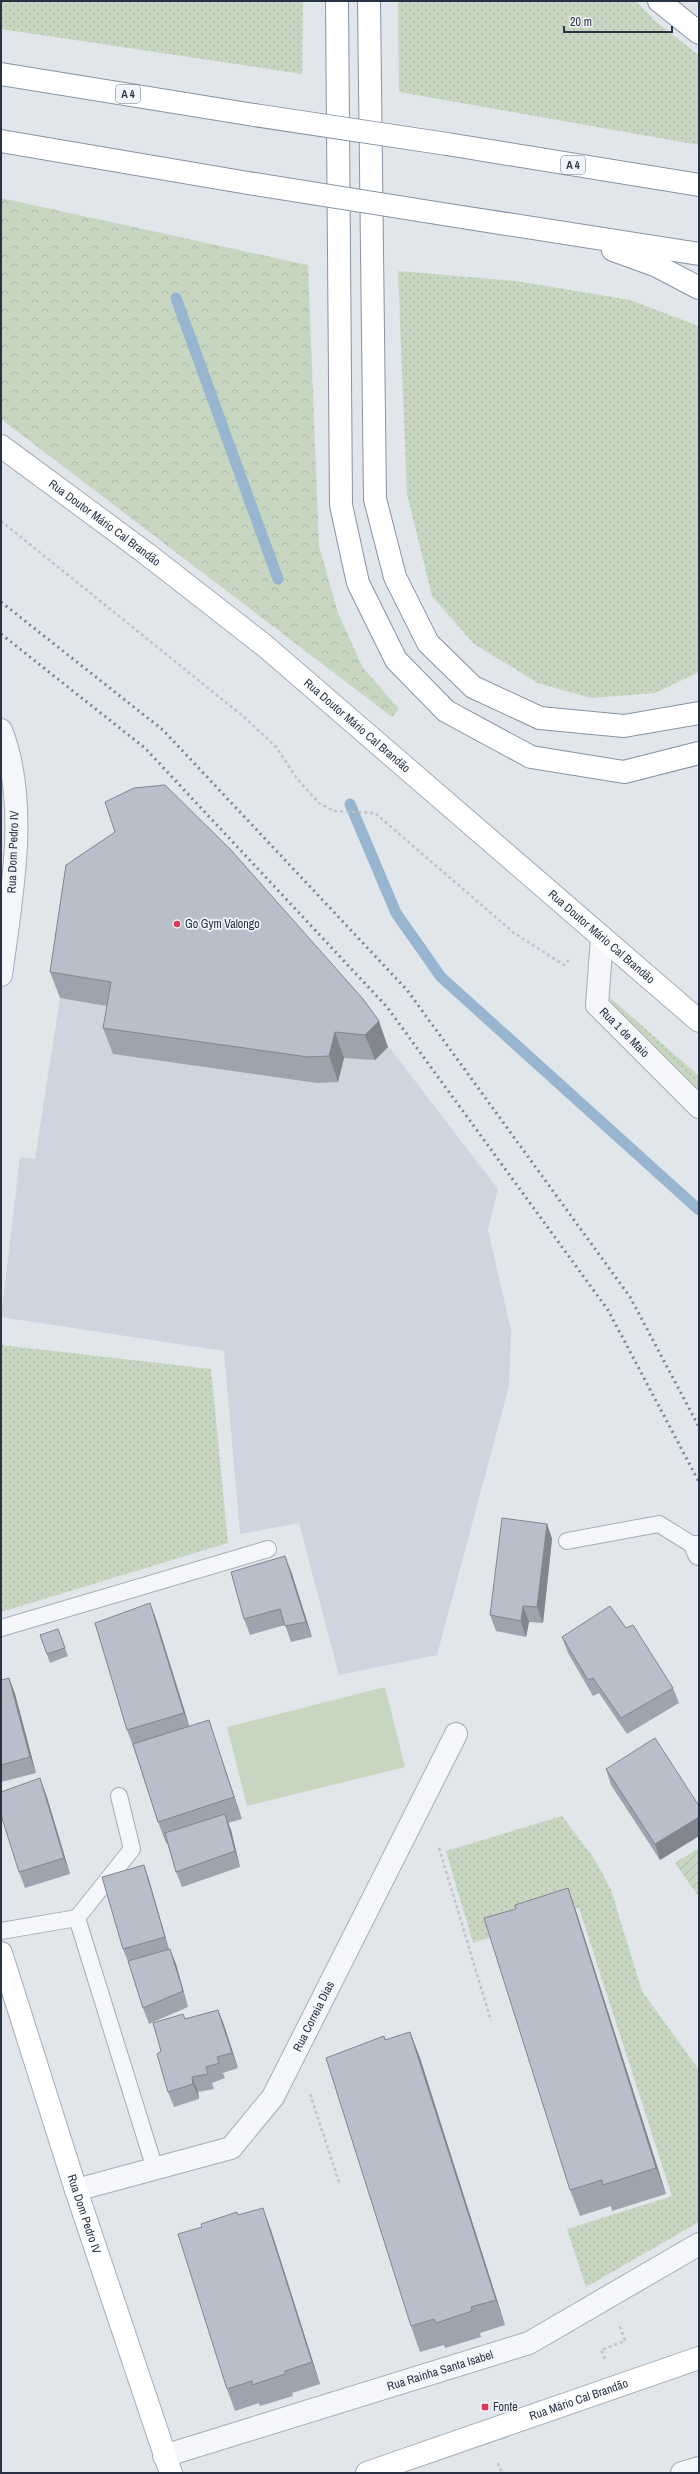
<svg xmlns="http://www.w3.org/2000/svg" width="700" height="2474" font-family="'Archivo Narrow',sans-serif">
<defs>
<pattern id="grass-dots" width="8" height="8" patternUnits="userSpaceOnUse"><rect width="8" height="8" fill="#c7d6c1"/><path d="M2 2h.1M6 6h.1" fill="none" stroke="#abb8a7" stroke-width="1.8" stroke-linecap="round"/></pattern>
<pattern id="forest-crowns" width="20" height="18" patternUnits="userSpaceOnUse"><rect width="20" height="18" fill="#c7d6c1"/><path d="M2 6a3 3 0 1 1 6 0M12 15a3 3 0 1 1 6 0" fill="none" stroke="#abb8a7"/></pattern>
<pattern id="garden-furrows" width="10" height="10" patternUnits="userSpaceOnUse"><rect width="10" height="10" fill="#c7d6c1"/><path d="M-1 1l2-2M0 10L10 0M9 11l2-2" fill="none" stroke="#abb8a7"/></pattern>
</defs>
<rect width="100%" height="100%" fill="#e1e6eb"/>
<path fill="#cfd5de" d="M60,998l312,27 126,164 -10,41 23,100 -2,56 -72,269 -98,20 -40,-152 -59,11 -16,-183 -223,-34 19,-160 15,2z"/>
<g fill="url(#grass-dots)">
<path d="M1,1h302l-1,73 -301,-45z"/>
<path d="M398,1h238l19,20 44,34v90l-300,-53z"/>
<path d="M398,271l118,10 114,19 69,26v346l-44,21 -64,5 -53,-15 -64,-39 -42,-48 -25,-102z"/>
<path d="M607,995l92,81v15l-80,-77z"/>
<path d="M1,1345l210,24 17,174 -227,69z"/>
<path d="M562,1816l33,44 16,30 31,101 57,79v152l-113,65 -19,-58 105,-33 -93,-288 -106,35 -27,-92z"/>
</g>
<path fill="url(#forest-crowns)" d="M1,198l307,67 11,281 19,67 25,55 36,41 -7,8 -391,-298z"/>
<path fill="url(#garden-furrows)" d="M699,1848v49l-24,-34z"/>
<path fill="#c7d6c1" d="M385,1687l20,80 -158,39 -20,-79z"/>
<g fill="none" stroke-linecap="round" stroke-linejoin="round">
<g stroke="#98b5cf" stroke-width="11">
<path d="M176,298l102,281"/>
<path d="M350,804l46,109 45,64 258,233"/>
</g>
<g stroke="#a5adb6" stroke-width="18">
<g id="lane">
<path d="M567,1541l92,-17 37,23"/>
<path d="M1,1628l267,-79"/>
<path d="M77,1918l55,-69 -13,-53"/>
<path d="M1,1931l76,-13 78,251"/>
</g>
</g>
<g stroke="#a5adb6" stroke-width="24">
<g id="street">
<path d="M1,730c29,74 10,169 0,245"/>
<path id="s1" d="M602,938l-5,67 102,102"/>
<path d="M696,1547l3,7"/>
<path id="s2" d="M76,2190l155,-42 42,-51 183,-363"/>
<path id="s3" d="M164,2456l365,-113 170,-99"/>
<path d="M682,2473l17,-5"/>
</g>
</g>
<g stroke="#a5adb6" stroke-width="24">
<g id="secondary">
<path id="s4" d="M1,446l146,108 118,92 434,375"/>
<path id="s5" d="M1,1953l75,237 95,283"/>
<path id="s6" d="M367,2473l332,-115"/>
</g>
</g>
<g stroke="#8793a4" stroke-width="24">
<g id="highway">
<path d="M337,1l4,504 17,78 38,77 50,51 85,46 93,15 75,-19"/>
<path d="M369,1l6,498 20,78 33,66 45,44 67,31 84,8 75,-13"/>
<path d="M659,1l40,32"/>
<path d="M1,74l253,41"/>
<path d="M1,141l247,42"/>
<path d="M447,144l252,41"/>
<path d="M449,215l250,39"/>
<path d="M613,250l44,16 42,22"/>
</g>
</g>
<g stroke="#bfc3ca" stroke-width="2.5" stroke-dasharray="3 3" stroke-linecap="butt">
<path d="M1,521l243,196 32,30 22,33 21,23 15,8 41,2 139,120 50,32 5,-5"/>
<path d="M439,1848l52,173"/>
<path d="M310,2094l30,91"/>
<path d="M605,2359l-4,-9 24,-9 -6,-17"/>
<path d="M498,2463l4,10"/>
</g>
<use href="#lane" stroke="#f4f6f9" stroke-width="16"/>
<use href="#street" stroke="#f4f6f9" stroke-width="22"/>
<use href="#secondary" stroke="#fff" stroke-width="22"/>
<use href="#highway" stroke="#fff" stroke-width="22"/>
<g stroke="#798597" stroke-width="3" stroke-dasharray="2 4" stroke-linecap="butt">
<path d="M1,602l162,128 244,260 223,307 69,130"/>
<path d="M1,634l144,114 242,259 221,303 91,172"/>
</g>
<g stroke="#8793a4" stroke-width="24" stroke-linecap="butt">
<g id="highway-bridge">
<path d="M254,115l193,29"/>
<path d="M248,183l201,32"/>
</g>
</g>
<use href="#highway-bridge" stroke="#fff" stroke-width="22"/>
</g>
<g fill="#9ea4ae">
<path d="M66,865l322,182 -13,13 -31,-2 -6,24 -21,1 -204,-29 -10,-26 4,-22 -47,-8 -10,-26z"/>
<path d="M547,1524l5,15 -9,84 -14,-1 -3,15 -30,-6 -6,-16z"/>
<path d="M291,1571l21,66 -21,5 -6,-17 -35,10 -6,-16z"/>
<path d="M150,1603l6,16 33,107 27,16 26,77 -14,4 3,7 9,37 -58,20 -6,-15 -9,-29h-1l-8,-21 -25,-76 -6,-16z"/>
<path d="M626,1628l47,60 6,15 -52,31 -28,-41 -6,3 -25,-43 -6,-16z"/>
<path d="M58,1629l10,27 -18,7 -10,-28z"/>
<path d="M9,1678l6,16 21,79 -35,9v-102z"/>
<path d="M606,1769l93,37v30l-39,24 -49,-75z"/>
<path d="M46,1794l24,80 -45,14 -6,-16z"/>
<path d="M144,1865l5,15 20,69 7,15 12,43 -39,17 -6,-16 -14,-44 -6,-15z"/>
<path d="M568,1888l9,26 89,280 -54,17 -1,-5 -31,10 -10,-26 -54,-281z"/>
<path d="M218,2010l6,15 14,43 -15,5 2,5 -13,5 2,6 -16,3 1,7 -25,8 -6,-15 -7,-41 24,-32z"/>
<path d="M410,2032l10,26 85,267 -25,8 1,4 -36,11 -1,-3 -24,7 -9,-26 -27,-290 2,4z"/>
<path d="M238,2215l33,15 49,154 -28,9 1,3 -33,10 -1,-3 -24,8 -8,-22z"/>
</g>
<g fill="#81868d">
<path d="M379,1021l9,26 -13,13 -10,-25z"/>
<path d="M335,1032l9,26 -6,24 -9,-26z"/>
<path d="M547,1524l5,15 -9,84 -6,-16z"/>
<path d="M285,1556l6,15 21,66 -6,-15z"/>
<path d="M150,1603l6,16 34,109 -6,-15z"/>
<path d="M523,1606l6,16 -3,15 -5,-16z"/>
<path d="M9,1678l6,16 21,79 -6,-16z"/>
<path d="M209,1720l7,22 26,77 -8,-22z"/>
<path d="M40,1778l6,16 24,80 -6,-16z"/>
<path d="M225,1814l6,16 9,37 -5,-16z"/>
<path d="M699,1817v19l-39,24 -5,-16z"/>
<path d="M144,1865l5,15 21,73 -5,-16z"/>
<path d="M568,1888l9,26 89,280 -10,-26z"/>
<path d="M170,1949l6,15 12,43 -5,-16z"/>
<path d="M218,2010l6,15 14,43 -6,-15z"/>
<path d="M410,2032l10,26 85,267 -9,-25z"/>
<path d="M192,2077l6,15 1,7 -6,-15z"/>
<path d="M263,2208l8,22 49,154 -8,-22z"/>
</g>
<g fill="#b8bfca" stroke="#81868d">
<path d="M165,785l65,64 133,150 16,22 -14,14 -30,-3 -6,24 -21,1 -205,-29 8,-46 -61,-10 16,-107 49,-33 -10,-30 29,-14z"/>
<path d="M502,1518l45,6 -10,83 -14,-1 -2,15 -31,-6z"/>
<path d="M285,1556l21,66 -21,4 -5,-17 -36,10 -13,-47z"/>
<path d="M150,1603l34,110 -57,17 -32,-107z"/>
<path d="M610,1606l16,22 7,-3 40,63 -52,30 -28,-40 -5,2 -26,-43z"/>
<path d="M58,1629l7,19 -18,6 -7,-19z"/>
<path d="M9,1678l21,79 -29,8v-85z"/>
<path d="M209,1720l25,77 -76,25 -25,-78z"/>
<path d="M655,1738l44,68v11l-44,27 -49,-75z"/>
<path d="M40,1778l24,80 -45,14 -18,-57v-23z"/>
<path d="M225,1814l10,37 -59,21 -11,-39z"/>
<path d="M144,1865l21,72 -42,12 -21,-72z"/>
<path d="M568,1888l88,280 -53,17 -1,-5 -32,10 -86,-272 32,-9 -1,-4z"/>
<path d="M170,1949l13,42 -40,17 -15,-47z"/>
<path d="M218,2010l14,43 -15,4 2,6 -13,4 2,7 -16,3 1,7 -25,8 -11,-38 4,-3 -8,-28 30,-9 2,5z"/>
<path d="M410,2032l86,268 -25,7 1,4 -36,12 -2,-4 -23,7 -85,-268 58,-22 1,4z"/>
<path d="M263,2208l49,154 -27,9v3l-33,11v-4l-25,8 -49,-155 24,-7 -1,-3 36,-12 1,3z"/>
</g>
<g fill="#de3958" stroke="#f1f4f8" stroke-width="1.5">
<circle cx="177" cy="924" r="4"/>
<rect x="481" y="2403" width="8" height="8" rx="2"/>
</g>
<g text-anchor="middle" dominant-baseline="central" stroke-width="3.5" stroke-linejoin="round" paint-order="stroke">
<g fill="#f1f4f8" stroke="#646d7b" stroke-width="1">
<rect x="116" y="85" width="24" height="18" rx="3"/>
<rect x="561" y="156" width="24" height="18" rx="3"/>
</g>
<g font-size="11" font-weight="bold" fill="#273345">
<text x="128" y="94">A 4</text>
<text x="573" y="165">A 4</text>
</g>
<g font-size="12" fill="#273345" stroke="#f1f4f8">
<text stroke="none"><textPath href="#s4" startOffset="129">Rua Doutor Mário Cal Brandão</textPath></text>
<text stroke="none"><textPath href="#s4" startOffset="453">Rua Doutor Mário Cal Brandão</textPath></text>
<text transform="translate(13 852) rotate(-88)">Rua Dom Pedro IV</text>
<text stroke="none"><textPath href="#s4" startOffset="776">Rua Doutor Mário Cal Brandão</textPath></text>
<text stroke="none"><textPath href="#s1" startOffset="106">Rua 1 de Maio</textPath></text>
<text stroke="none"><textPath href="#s2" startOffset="317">Rua Correia Dias</textPath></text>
<text stroke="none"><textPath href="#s5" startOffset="274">Rua Dom Pedro IV</textPath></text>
<text stroke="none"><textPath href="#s3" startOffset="289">Rua Rainha Santa Isabel</textPath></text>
<text stroke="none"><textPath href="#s6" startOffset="224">Rua Mário Cal Brandão</textPath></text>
</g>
<g font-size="12" fill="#273345" stroke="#f1f4f8" text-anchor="start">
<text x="185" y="924">Go Gym Valongo</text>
<text x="493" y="2407">Fonte</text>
</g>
</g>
<rect width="700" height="2474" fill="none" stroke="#273345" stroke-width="4"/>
<path d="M564 26v6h108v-6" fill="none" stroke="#273345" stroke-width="2"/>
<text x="570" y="26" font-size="12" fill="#273345" stroke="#f1f4f8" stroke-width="3" paint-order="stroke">20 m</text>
</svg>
